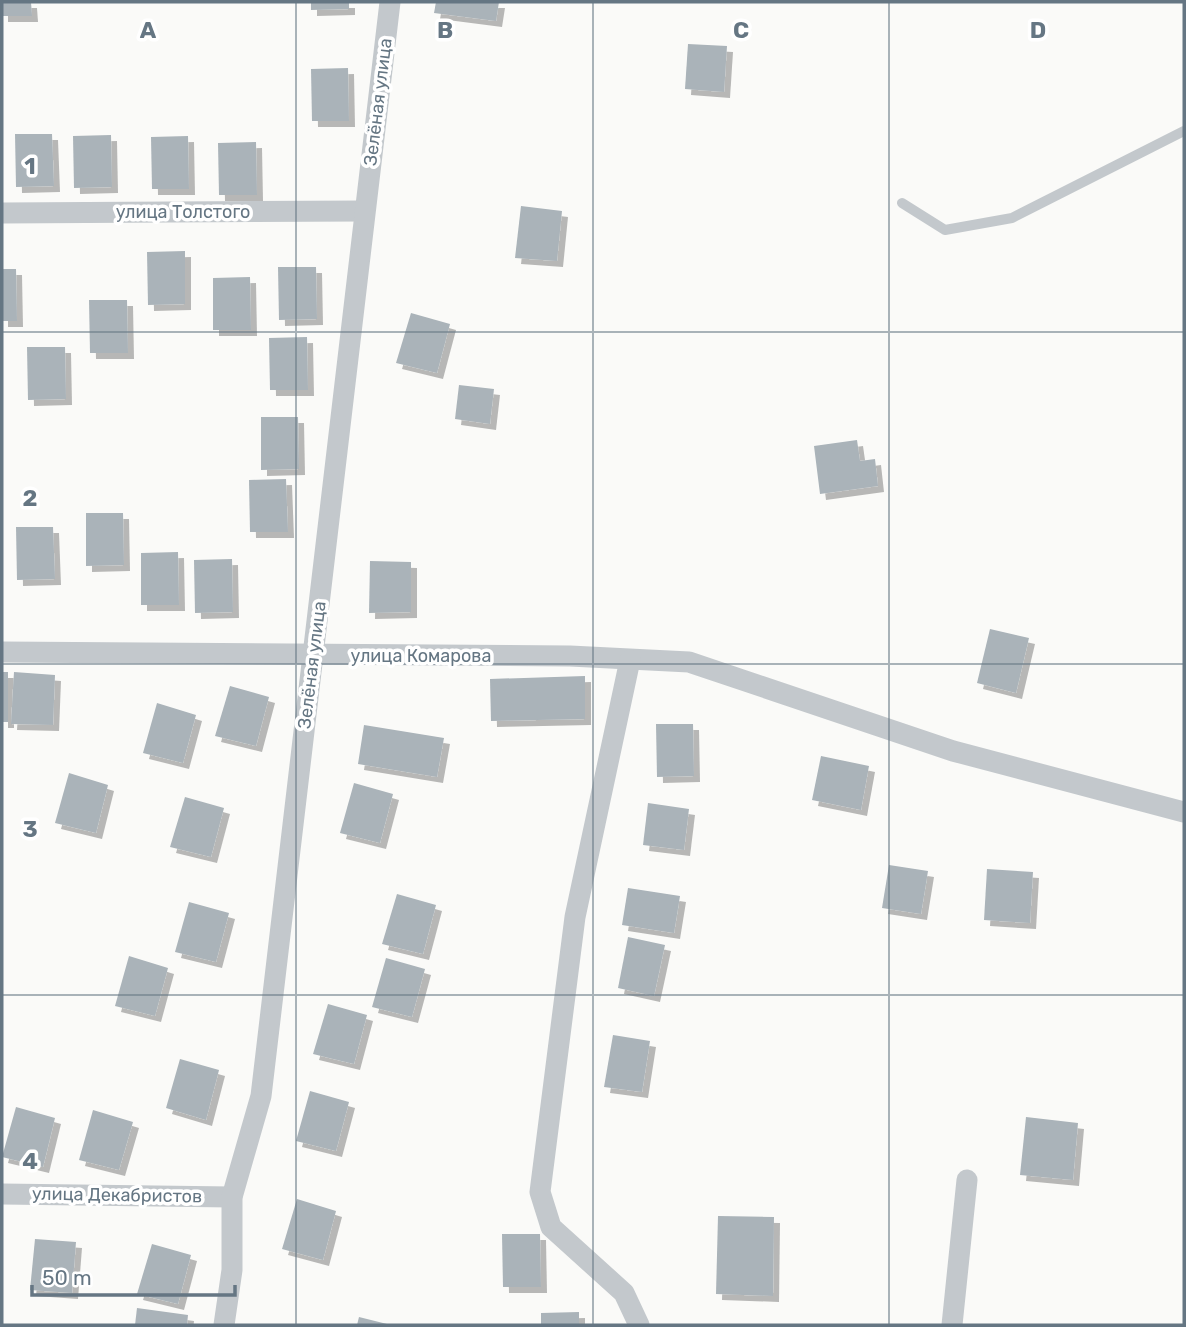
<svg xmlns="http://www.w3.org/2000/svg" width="1186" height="1327" font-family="Rubik,sans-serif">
<defs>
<filter id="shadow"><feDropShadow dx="6" dy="6" stdDeviation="0" flood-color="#0004"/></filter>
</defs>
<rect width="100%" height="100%" fill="#fafaf8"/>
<g fill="#aab3b9" filter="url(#shadow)">
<path d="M2,2h29l1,14h-30z"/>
<path d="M311,2h38v7l-38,1z"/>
<path d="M436,2h63l-3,19 -62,-8z"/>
<path d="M688,44l39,2 -3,46 -39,-3z"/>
<path d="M348,68l1,53h-37l-1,-52z"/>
<path d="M15,134h37l2,52 -38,1z"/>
<path d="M111,135l1,52 -38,1 -1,-52z"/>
<path d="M188,136l1,53h-37l-1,-52z"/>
<path d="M256,142l1,53h-38l-1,-52z"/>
<path d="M521,206l41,5 -5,50 -42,-3z"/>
<path d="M185,251v53l-37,1 -1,-53z"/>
<path d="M278,267h38l1,52 -38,1z"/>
<path d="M2,269h14l1,52h-15z"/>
<path d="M250,277l1,53h-38v-52z"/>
<path d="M89,300h38l1,53h-38z"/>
<path d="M411,313l39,11 -13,49 -41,-10z"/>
<path d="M307,337l1,53h-38l-1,-52z"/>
<path d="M27,347h38l1,52 -38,1z"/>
<path d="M459,385l35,4 -4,35 -35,-5z"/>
<path d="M261,417h37l1,52 -38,1z"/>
<path d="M857,440l3,21 15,-2 3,27 -58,8 -6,-48z"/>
<path d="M286,479l2,53h-38l-1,-52z"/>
<path d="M86,513h37l1,52 -38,1z"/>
<path d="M16,527h37l2,52 -38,1z"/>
<path d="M178,552l1,53h-38v-52z"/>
<path d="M232,559l1,53 -38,1 -1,-53z"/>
<path d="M370,561l41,1v50l-42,1z"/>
<path d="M990,629l39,9 -13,55 -39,-10z"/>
<rect x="2" y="672" width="6" height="50"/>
<path d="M14,672l41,3 -2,50 -42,-1z"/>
<path d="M585,676v43l-94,2 -1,-42z"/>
<path d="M230,686l39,11 -13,49 -41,-10z"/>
<path d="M157,703l39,12 -13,48 -40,-10z"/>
<path d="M656,724h37l1,52 -37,1z"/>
<path d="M364,725l80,13 -7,39 -79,-13z"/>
<path d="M821,756l48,10 -8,44 -49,-10z"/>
<path d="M69,773l39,12 -12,48 -41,-10z"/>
<path d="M354,783l39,11 -13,49 -40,-10z"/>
<path d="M185,797l39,11 -13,49 -41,-10z"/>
<path d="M648,803l41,6 -5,41 -41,-5z"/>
<path d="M889,865l39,6 -7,43 -39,-6z"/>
<path d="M987,869l46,3 -3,51 -46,-3z"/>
<path d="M628,888l52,8 -6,37 -52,-8z"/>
<path d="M397,894l39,11 -13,49 -41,-10z"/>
<path d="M189,902l40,11 -13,49 -41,-10z"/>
<path d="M628,937l37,8 -11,51 -36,-8z"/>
<path d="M129,956l39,12 -13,48 -40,-10z"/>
<path d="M386,958l39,11 -13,48 -40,-10z"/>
<path d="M328,1004l39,11 -13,49 -41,-10z"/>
<path d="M613,1035l37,6 -8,51 -38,-5z"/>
<path d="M180,1059l39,11 -13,50 -40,-12z"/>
<path d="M310,1091l39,11 -13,49 -40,-10z"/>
<path d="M16,1107l39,11 -12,49 -41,-10z"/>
<path d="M93,1110l40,12 -14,48 -40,-10z"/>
<path d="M1026,1117l52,6 -5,57 -53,-5z"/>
<path d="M297,1199l39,12 -13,49 -41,-11z"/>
<path d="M718,1216l56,1 -1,79 -57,-2z"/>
<path d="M502,1234h38l1,53h-38z"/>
<path d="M35,1239l41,3 -4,51 -42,-3z"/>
<path d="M152,1244l39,11 -13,49 -41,-10z"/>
<path d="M137,1308l51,7 -1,10h-52z"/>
<path d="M579,1312v13h-38v-12z"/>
<path d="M359,1317l28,7v1h-30z"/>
</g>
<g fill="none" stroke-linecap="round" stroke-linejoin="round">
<path stroke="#c3c8cc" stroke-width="10" d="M902,203l43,27 67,-12 172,-87"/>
<g stroke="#c3c8cc" stroke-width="21">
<path d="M2,213l362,-2"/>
<path d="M2,652l568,4 119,6 264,89 231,61"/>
<path d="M630,660l-55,257 -35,275 11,35 73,66 15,32"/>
<path d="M2,1194l230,3"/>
<path d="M224,1325l8,-55v-73l29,-101 129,-1094"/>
<path d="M952,1325l15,-145"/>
</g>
</g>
<path fill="none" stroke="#657683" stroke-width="2" stroke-opacity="0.55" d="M296,2v1323M593,2v1323M889,2v1323M2,332h1182M2,664h1182M2,995h1182"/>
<g text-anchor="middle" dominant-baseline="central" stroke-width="7" stroke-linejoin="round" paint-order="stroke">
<g font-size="18" fill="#657683" stroke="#fff">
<text transform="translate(378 102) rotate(-83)">Зелёная улица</text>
<text x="183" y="212">улица Толстого</text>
<text x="421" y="656">улица Комарова</text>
<text transform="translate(312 665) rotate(-83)">Зелёная улица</text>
<text transform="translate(117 1195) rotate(1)">улица Декабристов</text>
</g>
</g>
<g font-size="23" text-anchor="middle" font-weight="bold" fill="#657683" stroke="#fff" stroke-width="7" stroke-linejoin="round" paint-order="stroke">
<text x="148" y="38">A</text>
<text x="445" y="38">B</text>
<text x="741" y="38">C</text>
<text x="1038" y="38">D</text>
<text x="30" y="174">1</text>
<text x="30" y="506">2</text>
<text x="30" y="837">3</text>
<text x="30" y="1169">4</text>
</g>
<rect width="1186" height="1327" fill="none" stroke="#657683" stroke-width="7"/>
<path d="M32 1285v10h203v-10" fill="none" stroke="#657683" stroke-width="3.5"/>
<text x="42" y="1285" font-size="21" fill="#657683" stroke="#ffffff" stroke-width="5" paint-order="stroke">50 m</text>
</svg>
